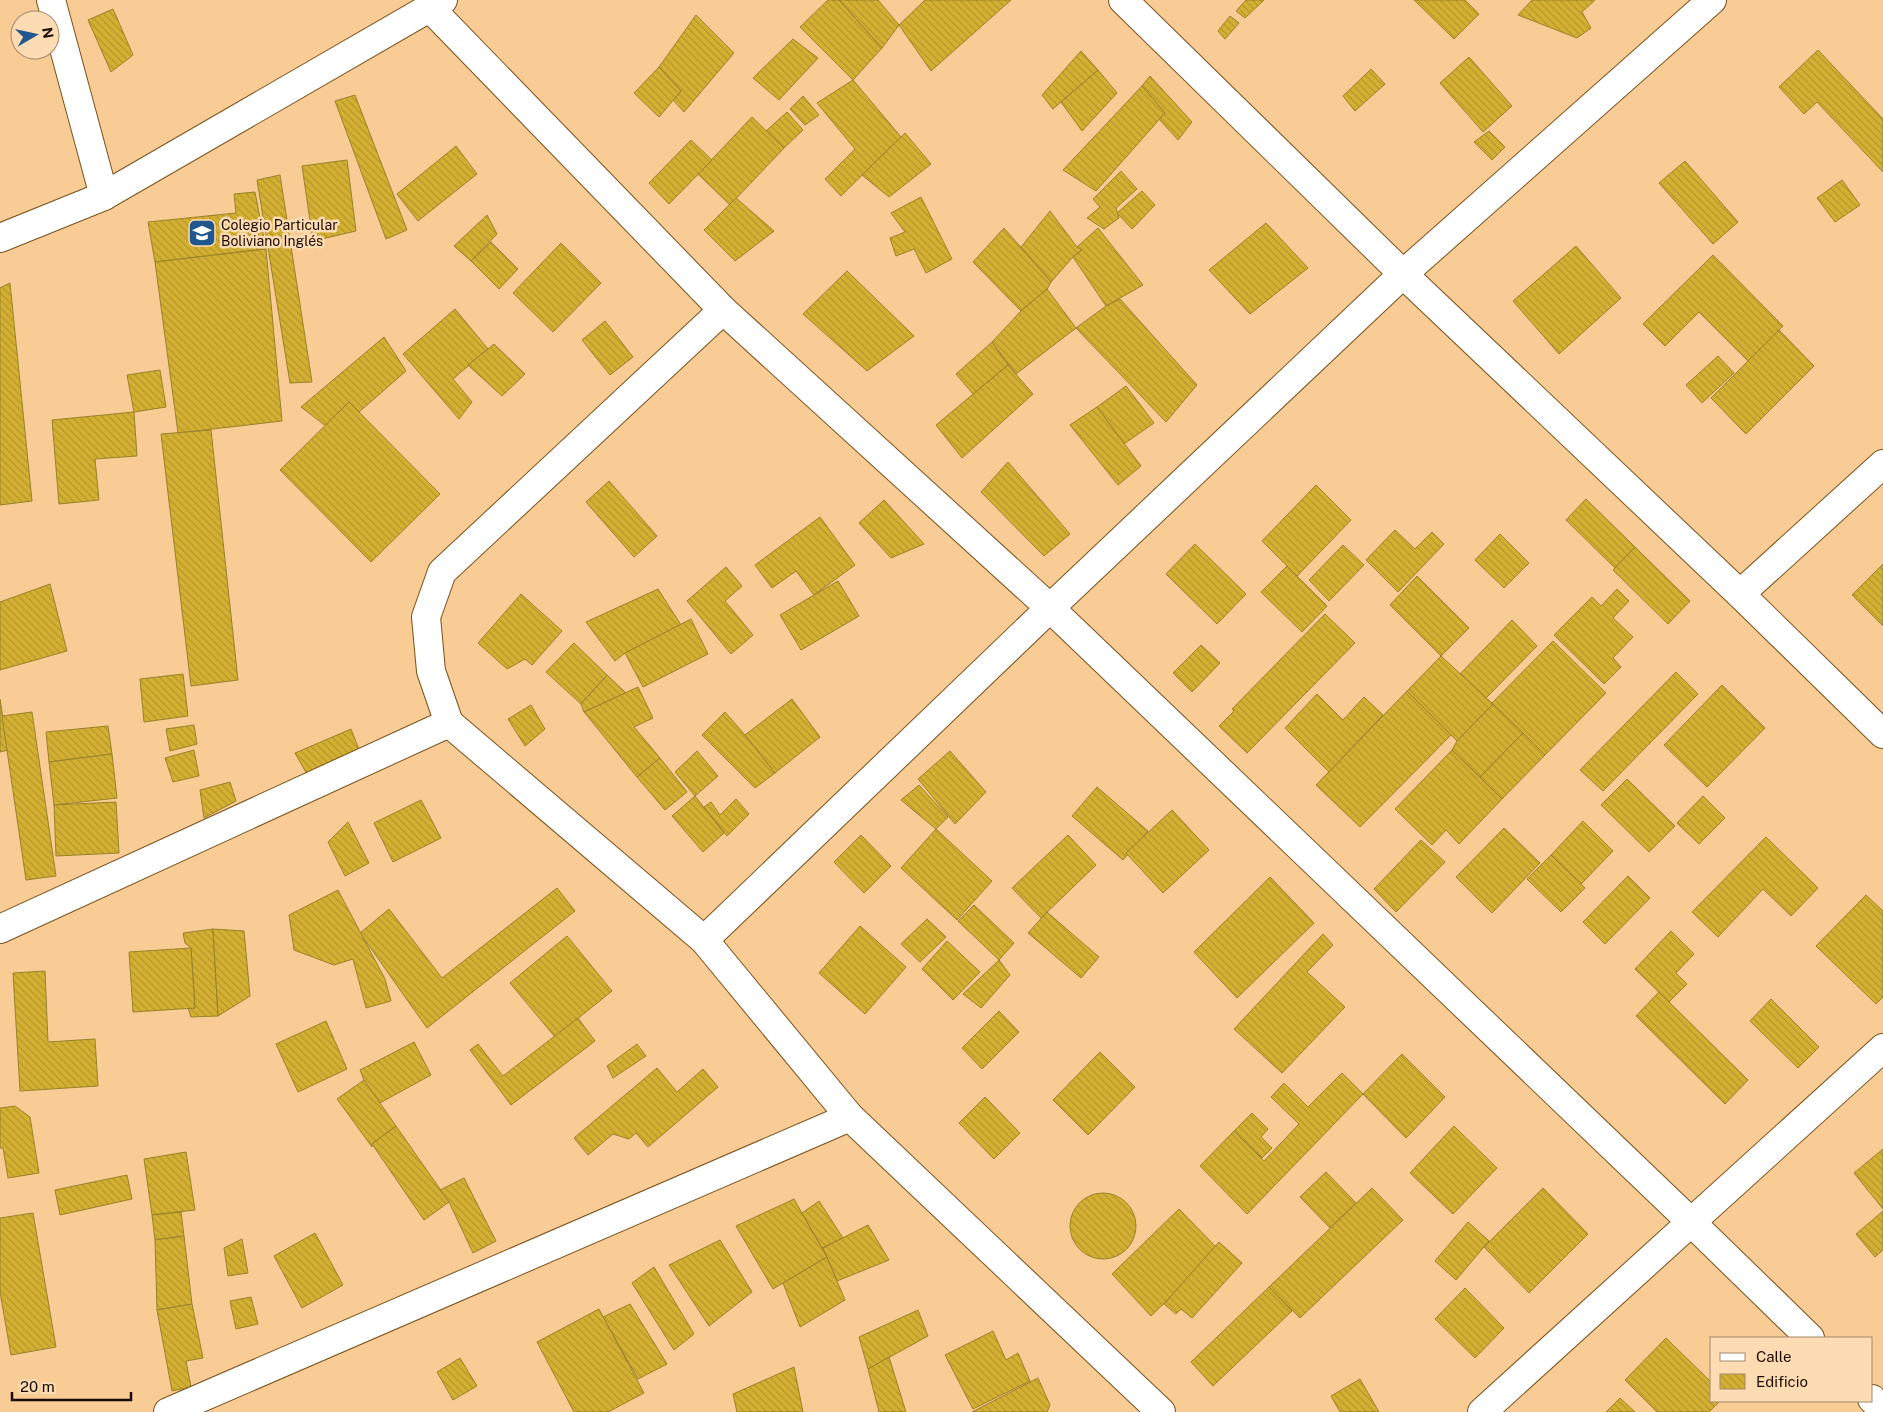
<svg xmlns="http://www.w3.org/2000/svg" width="1883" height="1412" font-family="'Public Sans',sans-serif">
<defs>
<pattern id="building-back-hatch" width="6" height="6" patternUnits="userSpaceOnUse" patternTransform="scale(1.25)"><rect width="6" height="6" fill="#d4b032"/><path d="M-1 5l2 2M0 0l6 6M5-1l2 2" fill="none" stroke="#b5962a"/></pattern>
</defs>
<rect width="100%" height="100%" fill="#f9cc95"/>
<g fill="url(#building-back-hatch)" stroke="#9b8129">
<path d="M828,0h11l43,48 -29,32 -53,-53z"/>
<path d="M839,0h39l21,25 -17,23z"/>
<path d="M925,0h86l-80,71 -32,-46z"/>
<path d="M1246,0h18l-19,18 -9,-7z"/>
<path d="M1414,0h51l14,14 -25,25z"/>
<path d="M1532,0h63l-13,12 9,16 -14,10 -59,-23z"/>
<path d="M113,9l20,46 -22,17 -23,-52z"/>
<path d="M696,15l38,38 -50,59 -11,-12 8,-9 -22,-24z"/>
<path d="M1230,16l9,7 -14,16 -7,-8z"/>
<path d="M793,39l25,19 -39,42 -26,-22z"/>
<path d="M1818,50l65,69v53l-66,-70 -13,12 -25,-27z"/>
<path d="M1081,51l17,19 -45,39 -11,-14z"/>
<path d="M1469,57l43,49 -29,26 -43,-49z"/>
<path d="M659,67l22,24 -22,26 -25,-24z"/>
<path d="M1371,69l14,15 -30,27 -12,-15z"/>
<path d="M1098,70l19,23 -35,38 -21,-29z"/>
<path d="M1150,76l42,46 -14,18 -19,-21 6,-6 -23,-27z"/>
<path d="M853,80l48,57 -60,59 -16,-17 30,-30 -38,-46z"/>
<path d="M1142,86l23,27 -69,78 -33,-21z"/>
<path d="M355,95l52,135 -21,9 -51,-138z"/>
<path d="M803,96l16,19 -14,10 -15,-16z"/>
<path d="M787,112l16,18 -19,18 -18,-17z"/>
<path d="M752,117l32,31 -54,57 -32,-31z"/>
<path d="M1489,131l16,16 -13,13 -18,-18z"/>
<path d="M905,133l26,31 -42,33 -27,-22z"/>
<path d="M691,140l21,20 -43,44 -20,-21z"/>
<path d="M456,146l21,28 -59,47 -21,-27z"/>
<path d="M347,160l9,71 -43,10 -11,-75z"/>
<path d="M1685,161l53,61 -25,22 -54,-61z"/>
<path d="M1121,171l16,18 -21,19 3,10 -15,11 -17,-11 13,-11 -7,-8z"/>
<path d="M280,175l32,207 -22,1 -33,-203z"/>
<path d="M1842,180l18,25 -25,17 -18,-24z"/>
<path d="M1142,191l13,14 -23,24 -15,-16z"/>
<path d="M255,192l11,57 -111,13 -7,-40 88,-9 -2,-19z"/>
<path d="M921,197l31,62 -26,14 -12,-24 -18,7 -6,-18 15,-6 -14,-19z"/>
<path d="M736,198l38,33 -39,30 -31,-31z"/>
<path d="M1050,211l27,36 5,3 -9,7 -22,25 -30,-35z"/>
<path d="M487,215l10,19 -26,27 -17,-15z"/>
<path d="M1266,223l42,45 -58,46 -41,-44z"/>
<path d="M1004,228l47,54 -4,7 -26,22 -48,-49z"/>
<path d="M1098,228l45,57 -37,21 -33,-49 9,-7 -5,-3z"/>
<path d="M491,242l27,27 -19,20 -28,-28z"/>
<path d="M561,243l40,40 -48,49 -40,-39z"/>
<path d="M1576,246l45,52 -62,56 -46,-53z"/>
<path d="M266,249l16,172 -104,12 -23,-171z"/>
<path d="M1713,255l70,71 -35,35 -49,-49 -34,34 -22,-22z"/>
<path d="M847,271l67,65 -47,35 -64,-57z"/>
<path d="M10,283l22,218 -32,4v-217z"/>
<path d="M1047,289l29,39 -60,46 -24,-32 29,-31z"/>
<path d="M1120,299l77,86 -31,37 -90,-94 30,-22z"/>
<path d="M455,309l33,40 -35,30 19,23 -13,17 -56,-65z"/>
<path d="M605,321l28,36 -23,18 -28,-35z"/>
<path d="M1779,330l35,36 -68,68 -35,-36z"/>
<path d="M384,337l22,34 -71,62 -34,-26z"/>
<path d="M992,342l16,23 -35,29 -17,-20z"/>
<path d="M494,344l31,30 -23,22 -34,-31z"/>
<path d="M1718,356l16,17 -32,30 -16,-18z"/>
<path d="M1008,365l25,29 -71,64 -26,-33z"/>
<path d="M160,370l6,37 -32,5 -7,-37z"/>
<path d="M1126,386l28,37 -30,21 -27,-37z"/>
<path d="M349,402l91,92 -69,68 -91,-92z"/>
<path d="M1097,407l44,59 -23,19 -48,-60z"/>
<path d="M134,412l3,44 -42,3 4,41 -40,4 -7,-84z"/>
<path d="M211,430l27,250 -47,6 -30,-252z"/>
<path d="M1008,462l62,72 -26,22 -63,-64z"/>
<path d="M609,481l48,55 -23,21 -48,-55z"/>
<path d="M1316,485l35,35 -54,56 -35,-35z"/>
<path d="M1586,499l49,48 -20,21 -49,-48z"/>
<path d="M884,500l40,44 -33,14 -32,-35z"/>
<path d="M820,517l35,48 -41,30 -18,-24 -24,17 -17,-23z"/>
<path d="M1395,530l20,19 17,-17 12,12 -46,48 -32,-32z"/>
<path d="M1500,534l29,29 -25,25 -29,-28z"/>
<path d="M1195,544l51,50 -29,30 -51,-50z"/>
<path d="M1343,545l21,20 -35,36 -20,-21z"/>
<path d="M1635,547l55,54 -22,23 -55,-54z"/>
<path d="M1883,564v62l-31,-31z"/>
<path d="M1287,566l40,40 -25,26 -41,-40z"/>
<path d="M726,567l16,19 -17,15 28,34 -22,19 -44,-53z"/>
<path d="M1417,576l52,52 -28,28 -51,-51z"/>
<path d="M838,581l21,35 -58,34 -21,-35z"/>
<path d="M50,584l17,67 -67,19v-68z"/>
<path d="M658,589l23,36 -56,28 -10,8 -29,-39z"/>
<path d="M1617,589l12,12 -16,17 20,19 -20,21 8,9 -17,17 -50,-49 38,-38 9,9z"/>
<path d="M521,594l41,37 -30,34 -7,-6 -18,10 -29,-26z"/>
<path d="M1325,614l30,29 -108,110 -28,-27 15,-15 -2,-2z"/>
<path d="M691,619l17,35 -65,33 -18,-34z"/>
<path d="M1512,620l25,26 -51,52 -26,-24z"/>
<path d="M1553,641l53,52 -61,62 -53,-52z"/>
<path d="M574,643l33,32 -26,29 -35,-32z"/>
<path d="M1201,645l19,18 -28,29 -19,-19z"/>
<path d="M1441,656l52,48 -36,37 -50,-50z"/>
<path d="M1676,672l22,22 -95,97 -23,-21z"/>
<path d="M183,674l5,42 -44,6 -4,-43z"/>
<path d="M607,675l19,18 -42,19 -3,-8z"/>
<path d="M1722,685l43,43 -58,59 -43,-42z"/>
<path d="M638,687l15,31 -19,9 26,31 -23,19 -53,-65z"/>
<path d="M1407,691l44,44 -91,92 -44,-42z"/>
<path d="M1317,694l26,26 21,-23 19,18 -54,57 -44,-44z"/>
<path d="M0,699l8,51 -8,2z"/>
<path d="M792,699l28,38 -45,36 -30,-38z"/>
<path d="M1493,704l30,29 -43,44 -28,-27 5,-9z"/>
<path d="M531,705l14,24 -20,17 -17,-27z"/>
<path d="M32,712l24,164 -30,4 -24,-164z"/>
<path d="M725,712l20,23 30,38 -20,15 -53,-53z"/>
<path d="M194,725l3,19 -27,7 -4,-22z"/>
<path d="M108,726l4,28 -63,8 -3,-30z"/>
<path d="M351,729l9,23 -52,24 -13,-23z"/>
<path d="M1523,733l22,22 -43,44 -22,-22z"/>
<path d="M194,750l5,26 -26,6 -8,-24z"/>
<path d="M1452,750l50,49 -43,45 -13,-14 -14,15 -37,-36z"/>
<path d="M697,751l21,25 -23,20 -20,-24z"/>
<path d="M950,751l36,41 -31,32 -37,-45z"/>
<path d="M112,754l5,44 -63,7 -5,-43z"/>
<path d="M660,758l27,34 -22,18 -28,-33z"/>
<path d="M1627,779l48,47 -26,26 -48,-47z"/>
<path d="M230,782l6,19 -32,17 -4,-28z"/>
<path d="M919,785l29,32 -12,12 -35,-29z"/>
<path d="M1097,787l51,44 -25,29 -51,-44z"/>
<path d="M695,796l29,37 -21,19 -31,-36z"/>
<path d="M1703,796l22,22 -26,26 -22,-21z"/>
<path d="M736,799l13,15 -22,22 -23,-29 7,-5 9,13z"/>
<path d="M421,800l20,38 -48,24 -19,-39z"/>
<path d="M116,802l3,51 -63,3 -2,-51z"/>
<path d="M1172,810l37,40 -46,43 -37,-40z"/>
<path d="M1583,821l30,30 -32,33 -30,-29z"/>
<path d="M348,822l21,41 -24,13 -17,-34z"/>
<path d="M1504,828l36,35 -48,50 -36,-36z"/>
<path d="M936,829l56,52 -35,39 -56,-52z"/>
<path d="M861,835l30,31 -27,27 -30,-31z"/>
<path d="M1068,835l28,30 -55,53 -29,-30z"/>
<path d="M1766,837l52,51 -27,28 -28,-27 -45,48 -26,-25z"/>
<path d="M1421,840l24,22 -49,50 -22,-23z"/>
<path d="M1551,855l34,33 -24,24 -34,-33z"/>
<path d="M1628,876l22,22 -45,46 -22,-22z"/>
<path d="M1270,877l44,46 -77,75 -43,-46z"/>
<path d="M557,888l18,23 -148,117 -67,-95 29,-24 53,69z"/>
<path d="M338,890l47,89 6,22 -25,7 -13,-49 -19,6 -40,-15 -5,-35z"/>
<path d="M1866,895l17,16v86l-7,7 -60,-58z"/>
<path d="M974,905l40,38 -15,17 -41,-39z"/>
<path d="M1047,912l52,45 -18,21 -53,-45z"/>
<path d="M927,919l19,18 -26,25 -19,-18z"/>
<path d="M860,926l46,41 -41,47 -46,-41z"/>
<path d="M213,929l5,87 -27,1 -3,-9h7l-4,-60 -6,-5 -2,-10z"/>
<path d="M213,929l31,2 6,65 -32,20z"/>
<path d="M1671,931l23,23 -18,19 11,11 -18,18 -34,-33z"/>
<path d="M1323,934l10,11 -26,27 38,35 -63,66 -48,-44z"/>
<path d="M567,936l45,55 -57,46 -45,-54z"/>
<path d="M947,941l33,31 -27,28 -31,-31z"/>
<path d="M191,948l4,60 -62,4 -4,-60z"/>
<path d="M999,960l11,15 -29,33 -18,-14z"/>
<path d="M45,971l3,71 47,-3 3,47 -78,5 -7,-118z"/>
<path d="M1659,992l89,88 -23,24 -89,-88z"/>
<path d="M1771,999l48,48 -21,21 -48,-47z"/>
<path d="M999,1011l20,21 -37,37 -20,-21z"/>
<path d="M578,1018l17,23 -84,64 -41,-55 8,-6 25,32z"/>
<path d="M326,1021l21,48 -49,23 -22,-48z"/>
<path d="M414,1042l17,33 -53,29 -14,-24 -4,-10z"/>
<path d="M637,1044l9,12 -33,22 -6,-12z"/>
<path d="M1100,1052l35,35 -47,48 -35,-35z"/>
<path d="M1402,1054l43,43 -39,41 -43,-44z"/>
<path d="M657,1068l20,24 26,-23 15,18 -70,60 -12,-14 -7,6 -16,-5 -25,21 -14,-17z"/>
<path d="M1342,1073l21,21 -116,120 -47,-48 34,-35 30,30 35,-37 -28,-27 13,-14 24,24z"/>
<path d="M364,1080l32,46 -24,18v3l-35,-48z"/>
<path d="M985,1097l35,36 -26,26 -35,-36z"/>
<path d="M15,1106l15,11 9,56 -31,5 -5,-30h-3v-40z"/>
<path d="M1252,1113l16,16 -7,8 11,11 -10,10 -28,-27z"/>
<path d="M396,1126l53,76 -25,18 -52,-76z"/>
<path d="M1454,1126l43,42 -44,46 -43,-41z"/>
<path d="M1883,1149v60l-29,-36z"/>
<path d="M186,1152l9,58 -43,5 -8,-56z"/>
<path d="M1326,1172l30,31 -26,25 -30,-31z"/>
<path d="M127,1175l5,24 -72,16 -5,-25z"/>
<path d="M464,1178l32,63 -23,12 -24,-51 -9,-12z"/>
<path d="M1372,1188l31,32 -103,98 -31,-31z"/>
<path d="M1543,1188l45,46 -59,59 -45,-46z"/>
<circle cx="1103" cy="1226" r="33"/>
<path d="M794,1199l33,58 -54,32 -37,-63z"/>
<path d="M819,1201l24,37 -21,10 -20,-35z"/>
<path d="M1179,1209l40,41 -68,66 -39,-42z"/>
<path d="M1883,1211v39l-8,7 -19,-23z"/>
<path d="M181,1212l3,24 -29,4 -3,-25z"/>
<path d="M33,1213l23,134 -45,8 -11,-63v-74z"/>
<path d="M1468,1222l21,19 -33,39 -21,-19z"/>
<path d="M868,1225l21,35 -52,21 -14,-33z"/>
<path d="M315,1233l28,52 -41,23 -28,-52z"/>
<path d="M184,1236l8,68 -35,6 -2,-70z"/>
<path d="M242,1239l6,34 -20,3 -4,-28z"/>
<path d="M720,1240l32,52 -43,34 -40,-61z"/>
<path d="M1219,1242l23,21 -50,55 -11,-9 -5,5 -12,-10z"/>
<path d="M827,1257l18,43 -45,27 -17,-44z"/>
<path d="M654,1267l40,67 -20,16 -42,-67z"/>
<path d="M1269,1287l23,24 -79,75 -22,-24z"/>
<path d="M1465,1288l39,40 -29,30 -40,-39z"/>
<path d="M251,1297l7,27 -22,5 -6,-28z"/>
<path d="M192,1304l11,54 -17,3 5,26 -19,4 -15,-81z"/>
<path d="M630,1304l37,60 -29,15 -35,-62z"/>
<path d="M599,1309l45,84 -36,19h-34l-37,-70z"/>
<path d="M918,1310l10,26 -60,33 -9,-32z"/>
<path d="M993,1331l13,29 12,-7 12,28 -57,28 -28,-54z"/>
<path d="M1666,1338l46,45v18h8l-11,11h-52l-32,-32z"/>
<path d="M889,1357l17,55h-27l-11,-43z"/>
<path d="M460,1358l17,28 -24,14 -16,-28z"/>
<path d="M794,1367l9,45h-66l-4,-18z"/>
<path d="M1038,1378l12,27 -3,7h-75z"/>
<path d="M1360,1379l19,33h-39l-9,-16z"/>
<path d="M1620,1398l15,14h-29z"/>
</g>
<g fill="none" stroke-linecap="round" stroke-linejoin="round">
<g stroke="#79521b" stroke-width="30">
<g id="minor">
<path d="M51,0l53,196"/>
<path d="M1123,0l280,274 337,320 143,140"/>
<path d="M430,8l293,302 327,298 642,615 118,115"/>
<path d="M0,238l104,-42 339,-196"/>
<path d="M723,310l-281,262 -16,45 5,54 18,52 255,217 146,177 311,295"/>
<path d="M1740,594l143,-130"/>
<path d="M0,929l449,-206"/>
<path d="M704,940l346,-332 353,-334 309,-274"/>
<path d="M1872,1399l11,11"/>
<path d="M168,1412l682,-295"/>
<path d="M1482,1412l401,-364"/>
</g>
</g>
<use href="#minor" stroke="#fff" stroke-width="28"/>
</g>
<defs>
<g id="school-square" transform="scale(1.4375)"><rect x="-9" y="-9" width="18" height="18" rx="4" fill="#20578f" stroke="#fedcb3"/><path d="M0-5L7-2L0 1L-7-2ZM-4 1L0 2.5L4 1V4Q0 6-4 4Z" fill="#fff"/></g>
</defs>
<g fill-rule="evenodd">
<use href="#school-square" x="202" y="233"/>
</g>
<g text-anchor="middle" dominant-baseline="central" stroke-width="5" stroke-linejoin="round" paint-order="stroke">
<g font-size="14" fill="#1a0b00" stroke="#fedcb3" text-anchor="start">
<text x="221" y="225">Colegio Particular<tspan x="221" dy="16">Boliviano Inglés</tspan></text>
</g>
</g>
<rect x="1710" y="1337" width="162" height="65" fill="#fedcb3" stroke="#a3886b"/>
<rect x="1720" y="1353" width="25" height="8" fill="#ffffff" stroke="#a3886b"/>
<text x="1756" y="1362" font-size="15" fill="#1a0b00">Calle</text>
<rect x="1720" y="1374" width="25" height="15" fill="url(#building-back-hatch)" stroke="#a3886b"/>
<text x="1756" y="1387" font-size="15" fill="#1a0b00">Edificio</text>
<g transform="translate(35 35) rotate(81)"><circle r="24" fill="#fedcb3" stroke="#a3886b"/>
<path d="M0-4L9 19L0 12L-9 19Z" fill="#20578f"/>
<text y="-8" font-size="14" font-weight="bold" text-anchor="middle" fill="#1a0b00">N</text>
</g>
<path d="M12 1392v8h119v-8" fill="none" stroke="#1a0b00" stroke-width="2.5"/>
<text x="20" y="1392" font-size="15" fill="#1a0b00" stroke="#fedcb3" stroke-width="4" paint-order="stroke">20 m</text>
</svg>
